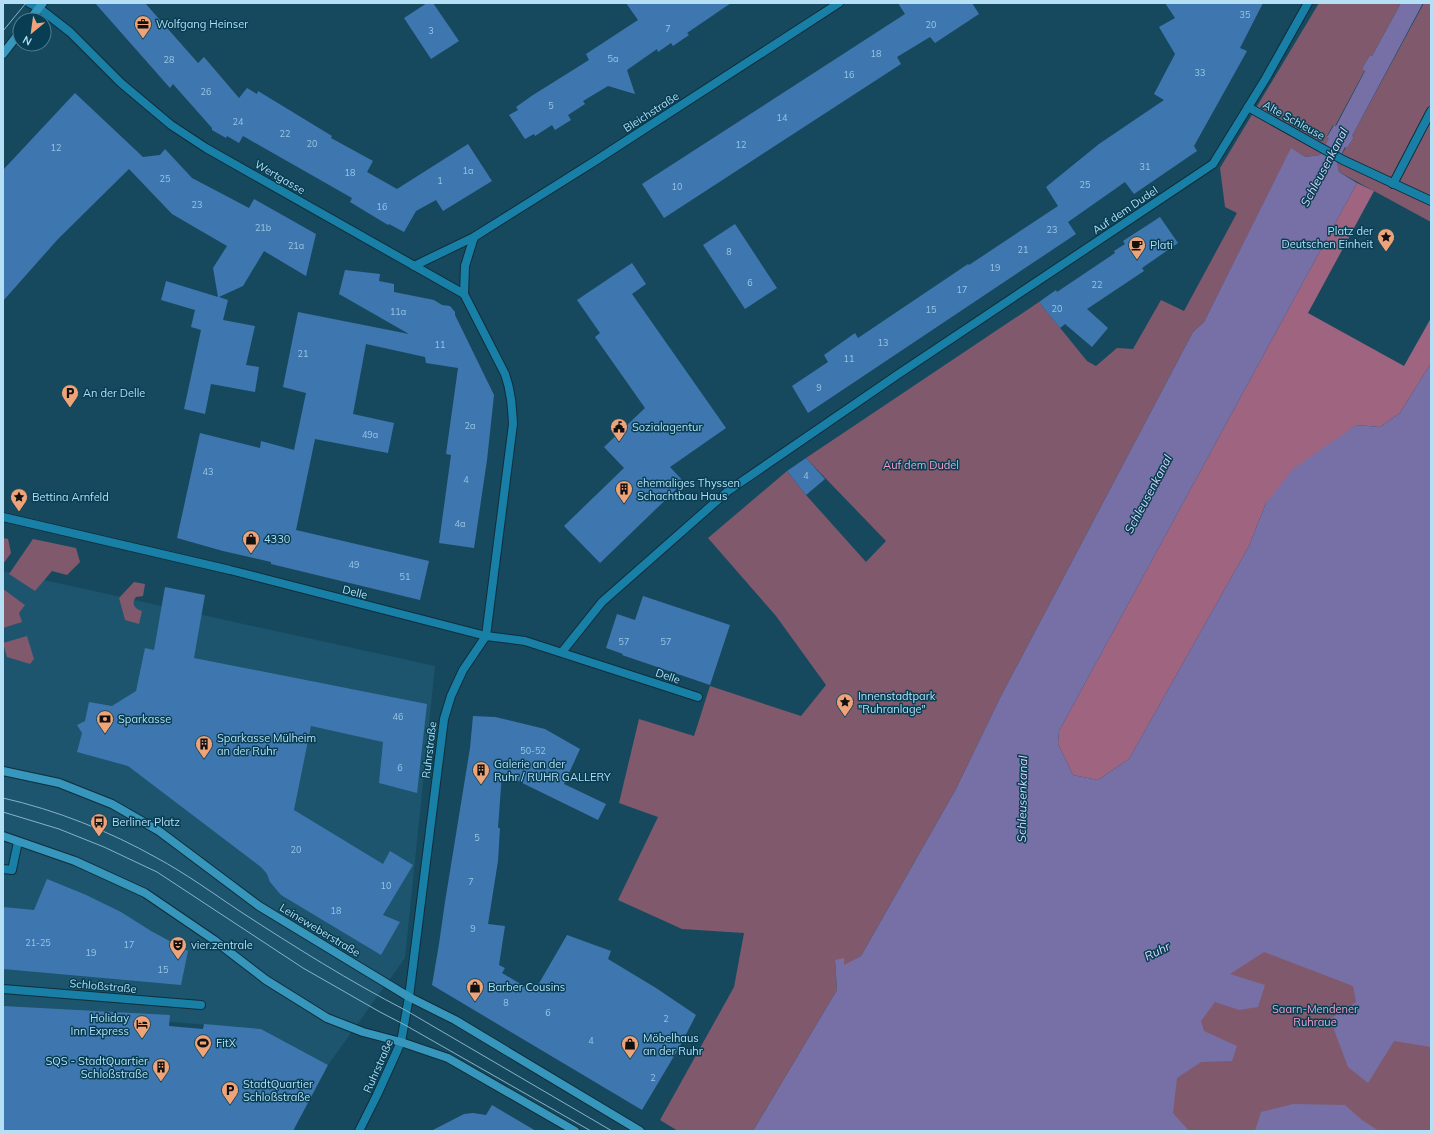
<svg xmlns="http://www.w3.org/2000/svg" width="1434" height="1134" font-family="Mulish,sans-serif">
<rect width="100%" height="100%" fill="#17495e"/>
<path fill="#1c556d" d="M3,571l432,95 -30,292 -77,107 -67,-36 -258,-20z"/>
<g fill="#81596c">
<path d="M1319,3h82l-29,53 -2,-1 -8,14 3,1 -30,56 -2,-1 -6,11 3,1 -10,18 -15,2 -14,-8 -87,173 -11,10 -193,366 -44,91 -95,167 -17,10 -9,-6 2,30 -84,141h-75l-18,-11 74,-133 10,-54 -62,-4 -64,-29 40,-83 -39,-14 20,-84 55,17 16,-50 91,30 25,-31 -50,-69 -68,-78 79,-67 19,24 60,67 20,-21 -80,-83 233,-156 48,59 9,5 21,-18 16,1 28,-49 23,11 53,-98 -12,-6 -5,-39z"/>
<path d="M1424,3h7v219l-92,-50 -2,-9 9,-16 1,1 7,-11 -2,-1z"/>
<path d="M3,538l5,1 3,14 -8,11z"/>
<path d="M33,539l43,9 4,14 -13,13 -15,-4 -17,20 -26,-17z"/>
<path d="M134,582l11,2 -2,12 -7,1c-5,6 -2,12 6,14l-3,13 -14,-4 -6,-22z"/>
<path d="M3,589l22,16 -6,8 3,9 -19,6z"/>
<path d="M1431,608v523h-325z"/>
<path d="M27,636l7,23 -4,5 -23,-7 -4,-14z"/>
</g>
<path fill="#9e6480" d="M1357,183l17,8 -66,122 96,53 27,-48v45l-31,50 -20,14 -24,-2 -90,78 -17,43 -120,213 -31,21 -25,-5 -15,-31 1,-13z"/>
<g fill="#7770a6">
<path d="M1401,3h24h-2l-71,133 2,1 -7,11 -2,-1 -8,16 2,9 18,11 -298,548 -1,13 15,31 25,5 31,-21 120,-213 17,-43 27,-34 63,-44 24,2 20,-14 31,-50v684l-37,-6 -26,42 -20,-16 -18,-48 26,-17 -3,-16 -89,-34 -34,22 35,11 -7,22 -19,3 -24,-8 -14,19 3,10 33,15 -5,15 -31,1 -24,16 -4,35 16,18h-436l84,-141 -2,-30 9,-2v7l17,-9 95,-167 44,-91 193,-366 11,-10 87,-174 14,9 15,-2 9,-17 -2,-1 7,-12 2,1 29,-55 -3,-2 8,-14 2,1z"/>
<path d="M1293,1104l52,1 17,15 17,11h-124l6,-19z"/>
</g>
<g fill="#3e77af">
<path d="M95,3h50l53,60 6,-6 35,41 8,-10 10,6 1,-3 74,45 -1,2 42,23 -6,11 30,17 71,-45 24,37 -49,30 -7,-11 -20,11 -12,21 -15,-8 -1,1 -38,-23 2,-4 -109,-62 -4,7 -12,-7 -1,2 -14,-8v-2l-39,-44 -3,4z"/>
<path d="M427,3h6l26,38 -28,18 -27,-41z"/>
<path d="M626,3h105l-44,30 2,2 -16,11 -2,-3 -13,9 -1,-3 -30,21 8,24 -27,-8 -25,15 2,3 -17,11 3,5 -16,10 -3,-5 -17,11 -1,-2 -9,5 -16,-24 9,-5 -2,-3 17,-12 56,-35 -3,-6 52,-34z"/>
<path d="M898,3h74l7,11 -44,29 -5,-6 -33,20 4,7 -237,154 -22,-34 263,-170z"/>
<path d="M1165,3h98l-23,45 7,3 -53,95 3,5 -63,43 -9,-12 -57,40 8,12 -268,179 -16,-27 36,-24 -4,-7 31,-22 3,5 110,-74 1,1 89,-59 -12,-19 53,-43 65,-44 -10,-6 21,-40 -16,-27 16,-9z"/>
<path d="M75,93l68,64 17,-2 5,-6 27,29 57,30 5,-9 62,35 -10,42 -42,-25 -21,35 -24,11 9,3 -5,20 32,6 -9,39 13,2 -4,25 -44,-8 -6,30 -21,-5 17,-79 -10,-3 4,-17 -34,-10 5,-19 52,16 -5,-29 14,-22 -55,-32 -43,-45 -71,70 -55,62v-131z"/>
<path d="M1160,217l18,26 -36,25 2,3 -57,38 21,19 -16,19 -27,-23 -5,4 -21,-26 17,-12 1,2 58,-39 -1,-2 11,-7 -2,-3z"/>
<path d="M735,224l42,64 -32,21 -42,-64z"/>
<path d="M632,263l14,21 -14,10 94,134 -56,39 14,15 -84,81 -36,-37 60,-58 -20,-21 41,-39 -50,-71 5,-4 -23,-33z"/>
<path d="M345,270l35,4 -1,7 15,3v8l40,8 8,5 8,1 5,6v3l39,80 -7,65 -13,88 -35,-5 12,-88 -5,-1 12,-86 -32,-5 -1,-6 -59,-13 -13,70 41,9 -6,30 -73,-14 -19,91 133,31 -9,39 -149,-36v-2l-48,-11 -46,-13 23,-105 60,15 1,-7 33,9 12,-57 -23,-6 15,-75 111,22 -70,-40z"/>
<path d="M806,458l19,21 -19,16 -19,-24z"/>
<path d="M165,587l40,8 -11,63 233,46 -10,89 -38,-10 4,-41 -72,-16 -17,84 89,54 7,-13 23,14 -30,50 17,7 -19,33 -100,-60 -11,-13 -3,-8 -6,-7 -133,-101 -51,-14 5,-19 -5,-8 8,-4 4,-19 23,4 24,-15 9,-43 9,2z"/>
<path d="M643,596l87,29 -20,60 -88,-30 1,-1 -17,-6 11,-34 18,6z"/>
<path d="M473,716l22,1 50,12 35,20 -16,35 42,20 -8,16 -96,-47 -4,55h2l-2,33 -10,63 17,2 -6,39 6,3 -3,5 32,19 33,-57 44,16 -3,8 48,29 40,27 -16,31 -38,64 -210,-125 7,-41 6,-42 25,-154z"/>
<path d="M47,879l37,15 37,18 30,19 37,20 -7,34 -178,-16v-62l31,3z"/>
<path d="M3,1006l167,9 -1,11 34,3 1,-5 57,5 67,36 -35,66h-290z"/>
<path d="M492,1105l44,26h-105l33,-17 9,-1 13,2z"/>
</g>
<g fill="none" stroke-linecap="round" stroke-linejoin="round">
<g stroke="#102d3a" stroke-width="10">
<g id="pedestrian">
<path d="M3,869l9,1 6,-28"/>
<path d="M3,989l198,16"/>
</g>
</g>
<g stroke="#102d3a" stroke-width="10">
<g id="minor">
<path d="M29,3l10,5 31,24 51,51 50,42 35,23 258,146 41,80c6,17 7,32 8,50l-27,212 -23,34 -12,26 -7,23 -35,278 -8,45 -24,53 -18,36"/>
<path d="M1248,107l95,53 88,41"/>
<path d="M1393,184l38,-73"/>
<path d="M414,266l60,-29 121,-76 244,-158"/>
<path d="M464,294l1,-28 9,-29"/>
<path d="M3,517l227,53 256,66 39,5 173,56"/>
<path d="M562,652l40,-50 126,-111 172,-118 313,-209 53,-86 42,-75"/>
</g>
</g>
<g stroke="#102d3a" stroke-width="10">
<g id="secondary">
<path d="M29,20l14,-17"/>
<path d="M3,54l17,-22"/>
<path d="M3,771l56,12 53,21 47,27 100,75 150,91 46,23 185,111"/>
<path d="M3,836l72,25 70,32 69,47 52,40 61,38 36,14 38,10 47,16 127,73"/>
</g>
</g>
<use href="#pedestrian" stroke="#1880a7" stroke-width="8"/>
<use href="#minor" stroke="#1880a7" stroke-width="8"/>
<use href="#secondary" stroke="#3696bc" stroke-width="8"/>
<g stroke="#86b3c9" stroke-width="1">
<path d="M3,31l23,-28"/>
<path d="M3,798c53,12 106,33 154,60 28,15 57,36 84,54 54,35 108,69 166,99l205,120"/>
<path d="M3,812l56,17 45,18 53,25 146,96 77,44 25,13 186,106"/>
</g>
</g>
<defs>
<g id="office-pin" transform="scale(0.9)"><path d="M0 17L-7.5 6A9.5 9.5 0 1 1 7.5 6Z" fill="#efa378" stroke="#083e53"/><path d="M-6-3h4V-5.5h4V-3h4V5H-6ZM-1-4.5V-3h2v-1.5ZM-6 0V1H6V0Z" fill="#111"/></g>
<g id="sight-pin" transform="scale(0.9)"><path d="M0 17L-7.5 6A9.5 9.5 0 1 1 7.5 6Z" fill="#efa378" stroke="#083e53"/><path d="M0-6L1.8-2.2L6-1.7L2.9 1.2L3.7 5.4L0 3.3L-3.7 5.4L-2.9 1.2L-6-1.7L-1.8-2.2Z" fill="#111"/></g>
<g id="cafe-pin" transform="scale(0.9)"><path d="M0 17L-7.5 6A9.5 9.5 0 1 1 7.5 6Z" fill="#efa378" stroke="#083e53"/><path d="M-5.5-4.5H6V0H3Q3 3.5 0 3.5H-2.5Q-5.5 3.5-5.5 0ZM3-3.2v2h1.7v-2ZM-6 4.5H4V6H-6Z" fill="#111"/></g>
<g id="parking-pin" transform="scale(0.9)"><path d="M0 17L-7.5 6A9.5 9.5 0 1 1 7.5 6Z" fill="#efa378" stroke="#083e53"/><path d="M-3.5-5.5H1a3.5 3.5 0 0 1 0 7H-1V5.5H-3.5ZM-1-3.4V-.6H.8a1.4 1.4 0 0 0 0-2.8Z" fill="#111"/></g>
<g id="civic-pin" transform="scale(0.9)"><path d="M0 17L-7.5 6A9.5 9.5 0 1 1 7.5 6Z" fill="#efa378" stroke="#083e53"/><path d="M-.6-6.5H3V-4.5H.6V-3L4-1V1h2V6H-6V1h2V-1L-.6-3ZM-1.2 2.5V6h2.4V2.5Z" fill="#111"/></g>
<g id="building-pin" transform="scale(0.9)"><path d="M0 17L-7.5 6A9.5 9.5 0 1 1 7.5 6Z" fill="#efa378" stroke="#083e53"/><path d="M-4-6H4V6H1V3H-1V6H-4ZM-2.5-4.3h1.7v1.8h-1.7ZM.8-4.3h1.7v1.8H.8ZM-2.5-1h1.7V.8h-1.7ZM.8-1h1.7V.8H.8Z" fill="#111"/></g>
<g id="shop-pin" transform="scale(0.9)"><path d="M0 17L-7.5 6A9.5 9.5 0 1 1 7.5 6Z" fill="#efa378" stroke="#083e53"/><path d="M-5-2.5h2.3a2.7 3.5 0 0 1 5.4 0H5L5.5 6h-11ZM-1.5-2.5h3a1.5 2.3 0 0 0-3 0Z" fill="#111"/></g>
<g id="bank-pin" transform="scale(0.9)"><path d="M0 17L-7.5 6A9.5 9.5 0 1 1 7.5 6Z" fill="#efa378" stroke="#083e53"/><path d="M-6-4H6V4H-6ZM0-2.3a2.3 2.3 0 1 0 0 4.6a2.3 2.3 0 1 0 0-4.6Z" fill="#111"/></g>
<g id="bus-pin" transform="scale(0.9)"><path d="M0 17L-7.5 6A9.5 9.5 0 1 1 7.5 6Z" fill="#efa378" stroke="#083e53"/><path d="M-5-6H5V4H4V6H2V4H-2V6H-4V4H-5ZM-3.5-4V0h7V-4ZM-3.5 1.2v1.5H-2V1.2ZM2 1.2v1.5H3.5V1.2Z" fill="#111"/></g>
<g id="theatre-pin" transform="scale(0.9)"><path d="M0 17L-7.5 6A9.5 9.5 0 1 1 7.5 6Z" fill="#efa378" stroke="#083e53"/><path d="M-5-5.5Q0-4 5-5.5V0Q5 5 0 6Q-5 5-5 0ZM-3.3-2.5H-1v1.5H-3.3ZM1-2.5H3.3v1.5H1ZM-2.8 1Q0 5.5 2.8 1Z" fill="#111"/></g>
<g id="hotel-pin" transform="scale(0.9)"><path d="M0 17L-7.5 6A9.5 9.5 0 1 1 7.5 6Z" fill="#efa378" stroke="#083e53"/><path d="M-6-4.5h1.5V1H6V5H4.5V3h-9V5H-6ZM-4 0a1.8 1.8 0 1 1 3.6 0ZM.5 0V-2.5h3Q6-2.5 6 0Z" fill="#111"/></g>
<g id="stadium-pin" transform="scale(0.9)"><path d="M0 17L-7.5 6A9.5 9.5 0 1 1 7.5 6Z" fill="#efa378" stroke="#083e53"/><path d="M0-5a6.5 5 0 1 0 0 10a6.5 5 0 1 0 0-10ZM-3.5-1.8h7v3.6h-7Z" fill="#111"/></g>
</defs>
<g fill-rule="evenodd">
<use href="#office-pin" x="143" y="24"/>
<use href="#sight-pin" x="1386" y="237"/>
<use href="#cafe-pin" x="1137" y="245"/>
<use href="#parking-pin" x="70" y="393"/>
<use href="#civic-pin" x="619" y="427"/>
<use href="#building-pin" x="624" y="489"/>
<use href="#sight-pin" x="19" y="497"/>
<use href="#shop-pin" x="251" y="539"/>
<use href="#sight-pin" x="845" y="702"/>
<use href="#bank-pin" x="105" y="719"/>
<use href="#building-pin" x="204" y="744"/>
<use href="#building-pin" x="481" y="770"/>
<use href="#bus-pin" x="99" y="822"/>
<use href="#theatre-pin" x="178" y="945"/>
<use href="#shop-pin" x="475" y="987"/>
<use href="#hotel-pin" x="142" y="1024"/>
<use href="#stadium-pin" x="203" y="1043"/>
<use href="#shop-pin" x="630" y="1044"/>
<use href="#building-pin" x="161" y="1067"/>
<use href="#parking-pin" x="230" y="1090"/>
</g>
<g text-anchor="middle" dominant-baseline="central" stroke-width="3" stroke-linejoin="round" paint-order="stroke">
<g font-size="9" fill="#97c5e4">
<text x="1245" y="14">35</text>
<text x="931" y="24">20</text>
<text x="668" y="28">7</text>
<text x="431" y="30">3</text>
<text x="876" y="53">18</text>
<text x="613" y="58">5a</text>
<text x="169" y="59">28</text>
<text x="1200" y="72">33</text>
<text x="849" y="74">16</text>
<text x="206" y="91">26</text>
<text x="551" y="105">5</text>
<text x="782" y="117">14</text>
<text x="238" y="121">24</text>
<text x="285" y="133">22</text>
<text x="312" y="143">20</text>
<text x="741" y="144">12</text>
<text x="56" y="147">12</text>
<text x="1145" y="166">31</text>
<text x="468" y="170">1a</text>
<text x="350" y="172">18</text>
<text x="165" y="178">25</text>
<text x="440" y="180">1</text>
<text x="1085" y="184">25</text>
<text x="677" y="186">10</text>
<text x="197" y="204">23</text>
<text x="382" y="206">16</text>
<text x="263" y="227">21b</text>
<text x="1052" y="229">23</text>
<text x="296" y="245">21a</text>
<text x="1023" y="249">21</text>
<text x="729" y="251">8</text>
<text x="995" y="267">19</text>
<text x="750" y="282">6</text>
<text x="1097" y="284">22</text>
<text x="962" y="289">17</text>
<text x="1057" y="308">20</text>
<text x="931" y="309">15</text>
<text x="398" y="311">11a</text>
<text x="883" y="342">13</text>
<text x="440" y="344">11</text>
<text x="303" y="353">21</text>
<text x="849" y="358">11</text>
<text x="819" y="387">9</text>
<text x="470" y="425">2a</text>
<text x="370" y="434">49a</text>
<text x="208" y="471">43</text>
<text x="806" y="475">4</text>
<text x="466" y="479">4</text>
<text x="460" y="523">4a</text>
<text x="354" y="564">49</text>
<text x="405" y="576">51</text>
<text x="624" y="641">57</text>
<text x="666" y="641">57</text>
<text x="398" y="716">46</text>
<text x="533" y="750">50-52</text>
<text x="400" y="767">6</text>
<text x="477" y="837">5</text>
<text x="296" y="849">20</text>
<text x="471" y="881">7</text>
<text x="386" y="885">10</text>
<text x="336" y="910">18</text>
<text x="473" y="928">9</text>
<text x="38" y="942">21-25</text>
<text x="129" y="944">17</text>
<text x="91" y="952">19</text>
<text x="163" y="969">15</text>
<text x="506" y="1002">8</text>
<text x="548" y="1012">6</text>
<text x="666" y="1018">2</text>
<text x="591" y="1040">4</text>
<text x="653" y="1077">2</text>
</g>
<g font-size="11" fill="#b5dff5" stroke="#083e53" text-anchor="start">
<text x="156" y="24">Wolfgang Heinser</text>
<text x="1373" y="231" text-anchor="end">Platz der<tspan x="1373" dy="13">Deutschen Einheit</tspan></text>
<text x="1150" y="245">Plati</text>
<text x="83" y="393">An der Delle</text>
<text x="632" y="427">Sozialagentur</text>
<text x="637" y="483">ehemaliges Thyssen<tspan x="637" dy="13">Schachtbau Haus</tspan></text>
<text x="32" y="497">Bettina Arnfeld</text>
<text x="264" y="539">4330</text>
<text x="858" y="696">Innenstadtpark<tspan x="858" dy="13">"Ruhranlage"</tspan></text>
<text x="118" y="719">Sparkasse</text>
<text x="217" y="738">Sparkasse Mülheim<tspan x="217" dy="13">an der Ruhr</tspan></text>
<text x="494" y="764">Galerie an der<tspan x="494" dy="13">Ruhr / RUHR GALLERY</tspan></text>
<text x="112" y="822">Berliner Platz</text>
<text x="191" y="945">vier.zentrale</text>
<text x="488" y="987">Barber Cousins</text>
<text x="129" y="1018" text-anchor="end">Holiday<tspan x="129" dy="13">Inn Express</tspan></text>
<text x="643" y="1038">Möbelhaus<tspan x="643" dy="13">an der Ruhr</tspan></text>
<text x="216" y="1043">FitX</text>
<text x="148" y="1061" text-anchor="end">SQS - StadtQuartier<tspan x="148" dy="13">Schloßstraße</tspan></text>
<text x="243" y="1084">StadtQuartier<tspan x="243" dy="13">Schloßstraße</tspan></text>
</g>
<g font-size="11" fill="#b5dff5" stroke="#083e53">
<text transform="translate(651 112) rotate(-33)">Bleichstraße</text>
<text transform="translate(1294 120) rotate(29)">Alte Schleuse</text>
<text transform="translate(280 177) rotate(30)">Wertgasse</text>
<text transform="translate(1125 210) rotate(-34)">Auf dem Dudel</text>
<text transform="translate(355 592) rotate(14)">Delle</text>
<text transform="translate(668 676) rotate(19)">Delle</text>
<text transform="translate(429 750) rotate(-83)">Ruhrstraße</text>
<text transform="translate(320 930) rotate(31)">Leineweberstraße</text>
<text transform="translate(103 986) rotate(5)">Schloßstraße</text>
<text transform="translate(378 1066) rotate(-66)">Ruhrstraße</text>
</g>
<g font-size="11" fill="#f59fc8" stroke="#083e53">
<text x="921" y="465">Auf dem Dudel</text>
<text x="1315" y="1009">Saarn-Mendener<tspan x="1315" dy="13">Ruhraue</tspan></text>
</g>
<g font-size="12" font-style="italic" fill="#dad7f8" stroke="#083e53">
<text transform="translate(1324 167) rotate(-62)">Schleusenkanal</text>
<text transform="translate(1148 494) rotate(-62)">Schleusenkanal</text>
<text transform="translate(1022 799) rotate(-89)">Schleusenkanal</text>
<text transform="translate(1157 951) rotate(-26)">Ruhr</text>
</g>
</g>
<rect width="1434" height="1134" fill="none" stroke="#b5dff5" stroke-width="8"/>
<g transform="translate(32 32) rotate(209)"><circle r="19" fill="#083e53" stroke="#4d7e94"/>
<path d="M0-3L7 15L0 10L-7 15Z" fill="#efa378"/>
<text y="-6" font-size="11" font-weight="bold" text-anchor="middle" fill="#b5dff5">N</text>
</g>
</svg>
